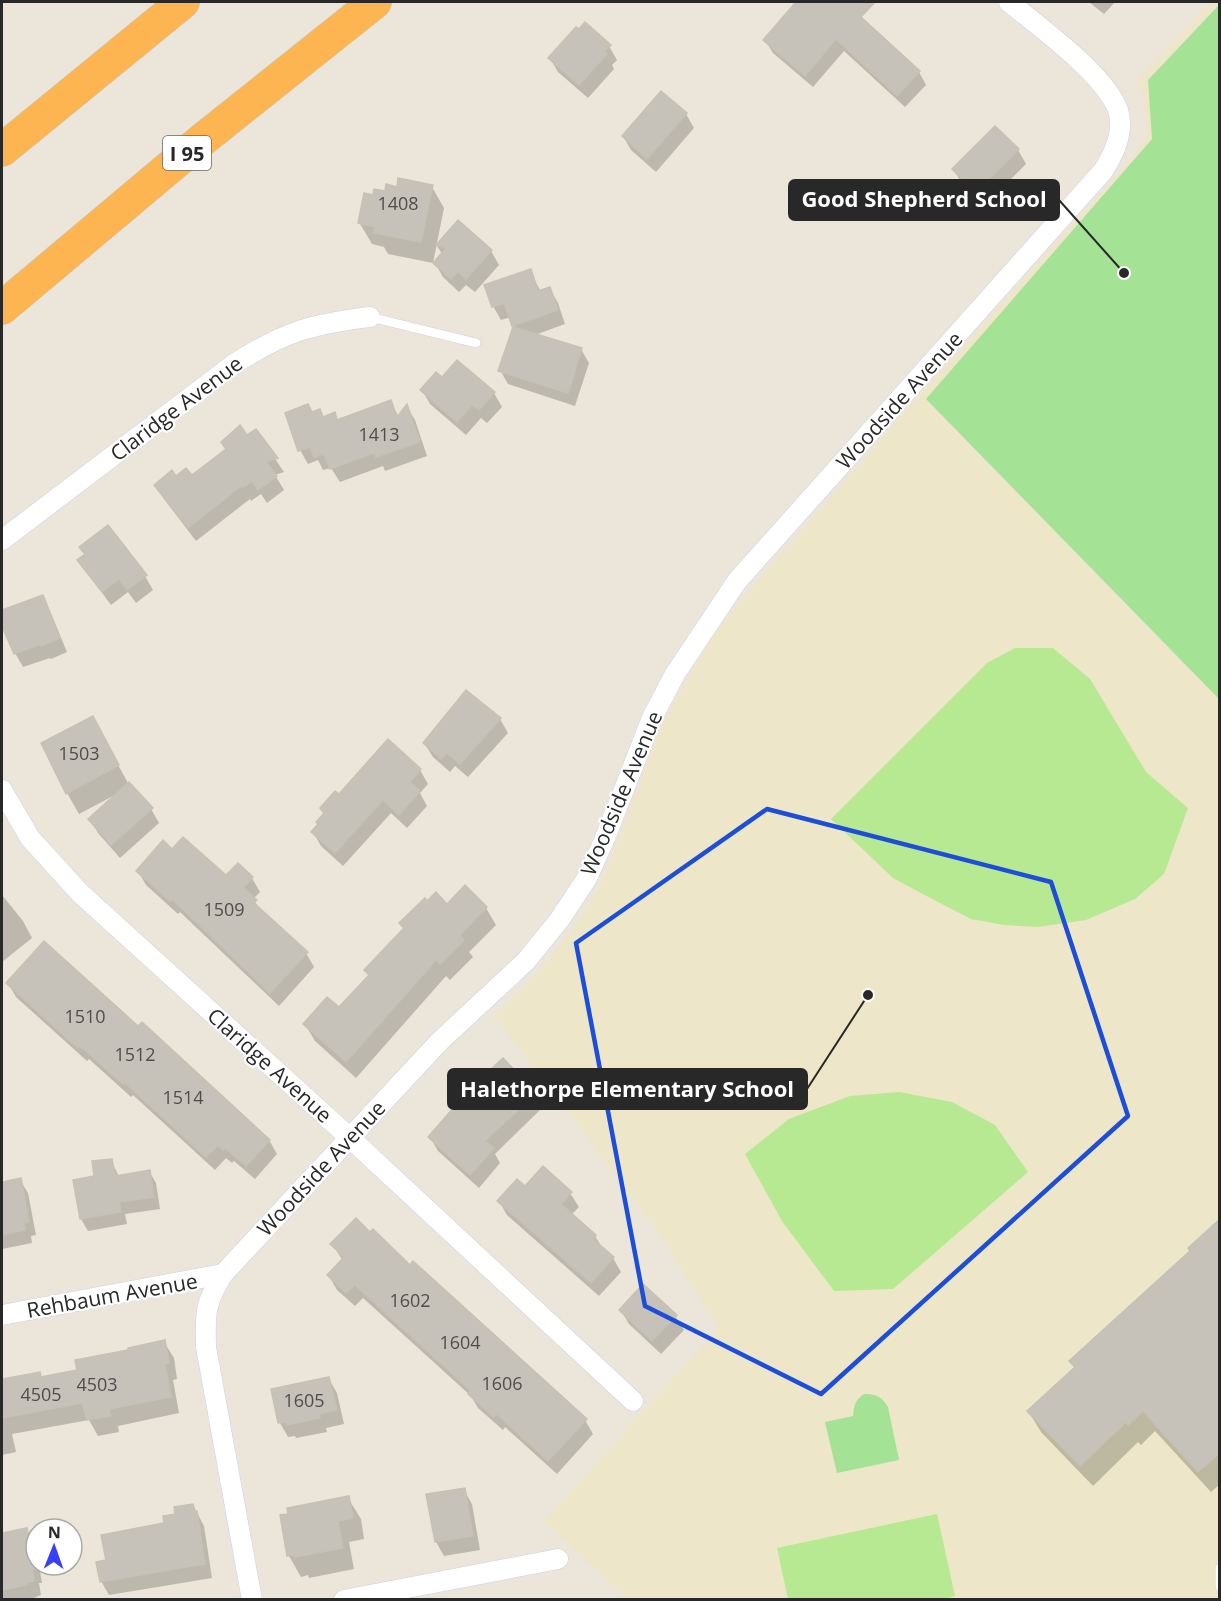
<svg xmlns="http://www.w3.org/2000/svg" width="1221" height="1601" font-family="'Open Sans',sans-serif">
<rect width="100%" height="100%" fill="#ebe6d9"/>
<path fill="#ede6c8" d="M1209,2h10v1597h-591l-85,-78 175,-193 -63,-101 -161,-211 43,-43 34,-41 30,-47 62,-162 49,-86 36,-45 176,-202 209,-233 12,-19 2,-16 -3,-25 -9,-14z"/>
<g fill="#a4e295">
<path d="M1219,5v694l-293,-300 226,-260 -4,-59z"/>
<path d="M864,1394c12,0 17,2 24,13l11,53 -62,13 -12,-51 28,-6c1,-11 2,-16 11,-22z"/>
</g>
<g fill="#b6e991">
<path d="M1015,648h38l37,31 56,93 42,36 -24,66 -29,25 -49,21 -48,7 -34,-2 -33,-6 -35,-18 -43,-23 -62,-59 156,-156z"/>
<path d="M899,1092l53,10 43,23 33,47 -135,117 -59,2 -52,-70 -37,-67 44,-35 61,-23z"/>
<path d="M937,1514l18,82 -15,4 -152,-1 -11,-51z"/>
</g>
<g fill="#0003">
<path d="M797,2h46l76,70 7,13 -21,22 -61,-56 -31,36 -40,-34 -8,-13z"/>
<path d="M1089,2h26l-11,12z"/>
<path d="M609,46l8,14 -5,5 2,4 -26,29 -30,-26 -8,-14z"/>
<path d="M686,114l8,14 -38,44 -25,-22 -8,-14z"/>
<path d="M1018,150l8,14 -42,42 -22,-22 -8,-14z"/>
<path d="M432,187l12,21 -11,55 -45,-9 -4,-7 -12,-3 -13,-22 15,-25 24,-9z"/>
<path d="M458,222l33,29 8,14 -24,27 -9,-7 -7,7 -16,-15 -8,-14 7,-9 -5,-8z"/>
<path d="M530,271l11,21 9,-3 8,14 7,21 -30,11 46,14 8,14 -14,43 -67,-22 -8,-14 15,-42 -4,-11 -10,3 -8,-14z"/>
<path d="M442,380l52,13 8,14 -15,16 -6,-5 -15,17 -36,-31 -8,-14z"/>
<path d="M390,402l9,15 8,-10 8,13 12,36 -42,15 -2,-5 -43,16 -9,-14 -8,2 -5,-10 -10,4 -8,-14 12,-36 11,4 11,-4 4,7z"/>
<path d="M256,431l28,41 -9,3 9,15 -17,13 -6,-9 -10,7 -1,-2 -54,42 -32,-42 -8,-14 20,-7h15z"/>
<path d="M79,561l66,15 8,14 -17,13 -8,-11 -17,13z"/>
<path d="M42,597l8,14 17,41 -16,7 -1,-1 -27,9 -8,-14 -13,-35v-7z"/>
<path d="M500,719l8,14 -40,44 -13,-11 -5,6 -17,-15 -9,-14z"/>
<path d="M104,739l25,46 22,24 8,14 -39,35 -22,-25 -8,-14 25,-24 -36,19 -12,-21z"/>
<path d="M420,770l8,14 -8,9 7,13 -20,22 -16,-15 -48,53 -22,-20 -8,-14 12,-18 -4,-5 18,-13z"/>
<path d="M172,851l54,26 12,-12 14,13 8,14 -7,7 9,14 44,40 8,14 -35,39 -99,-94 -2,2 -32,-29 -8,-14z"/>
<path d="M465,887l21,21 10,17 -27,27 4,5 -23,23 -4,-4 -90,102 -41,-37 -10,-17 34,-15 30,-33 -3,-5 38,-42 -3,-5 46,-18z"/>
<path d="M2,895l21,26 9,17 -30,24z"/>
<path d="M8,983l130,45 131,112 8,14 -22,25 -21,-18 -2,2 -6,-5 -11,12 -82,-75 -2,2 -42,-38 -2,2 -71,-64z"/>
<path d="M534,1094l8,14 -47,46 5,9 -21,25 -41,-37 -8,-14z"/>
<path d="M111,1160l8,17 30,-6 7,12 4,26 -35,5 2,10 -39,7 -7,-12 -6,-38 21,-4z"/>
<path d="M20,1180l8,13 8,42 -5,1 1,7 -30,6v-65z"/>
<path d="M525,1188l45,5 9,14 -8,8 24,21 8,13 10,9 8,14 -22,24 -92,-81 -8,-14z"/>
<path d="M1220,1221v263l-9,8 -56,-61 -14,14 -3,-3 -45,44 -52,-54 -12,-20 46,-44 -4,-7 121,-110z"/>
<path d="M332,1244l78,23 175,153 8,14 -36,40 -52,-47 -2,3 -25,-22 -7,-12 -108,-98 -8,8 -18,-16 -8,-14 14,-15z"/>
<path d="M621,1310l54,6 9,14 -23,24 -32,-30z"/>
<path d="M164,1342l10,16 3,21 -4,1 6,33 -61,13 1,6 -21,4 -9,-16 -77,14 4,18 -14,3v-70l76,-14 52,-20z"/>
<path d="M329,1379l8,14 7,31 -18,4 1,4 -31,6 -1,-2 -7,1 -8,-14z"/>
<path d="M464,1490l8,14 8,46 -36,6 -8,-14z"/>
<path d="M348,1498l13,21 3,20 -15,3 5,27 -45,9 -1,-3 -7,2 -12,-21z"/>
<path d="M193,1505l11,21 8,52 -103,17 -8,-14 6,-20 59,-36z"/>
<path d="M27,1530l8,14 1,21h3l3,18h-3l2,12 -12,5h-26l-1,-65z"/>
</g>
<g fill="#c6c2b9" stroke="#c5c2b3" stroke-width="1.5">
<path d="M796,2h79l-14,15 59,54 -23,25 -61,-57 -31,37 -42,-36z"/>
<path d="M585,22l26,23 -6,6 2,3 -28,31 -31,-27 28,-31 3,2z"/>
<path d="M661,91l26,22 -40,46 -25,-23z"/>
<path d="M995,126l24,23 -44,44 -23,-24z"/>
<path d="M398,178l35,7 -12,57 -47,-9 1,-6 -17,-4 6,-30 9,2 1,-6 11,2 1,-7 11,3z"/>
<path d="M458,220l34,30 -26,29 -8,-7 -7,7 -18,-16 13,-15 -10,-3z"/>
<path d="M531,269l7,22 12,-4 8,23 -46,16 -8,-23 -12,4 -8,-22z"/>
<path d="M513,327l69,21 -14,45 -70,-22z"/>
<path d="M457,360l38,32 -16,18 -7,-5 -15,17 -37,-32 16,-18 6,5z"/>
<path d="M391,400l6,17 10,-13 13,38 -44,15 -2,-4 -44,16 -6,-15 -10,3 -4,-10 -12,4 -13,-38 23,-9 4,8 8,-3 3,8 12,-5 2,8z"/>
<path d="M240,425l7,10 9,-6 22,29 -12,4 11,14 -19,14 -6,-9 -10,7 -1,-2 -53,42 -34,-43 18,-15 4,6 10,-8 6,7 34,-26 -5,-7z"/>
<path d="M108,525l39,50 -20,15 -8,-11 -17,13 -25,-32 8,-6 -6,-7z"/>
<path d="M43,595l17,43 -19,8v-2l-27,10 -12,-28v-16z"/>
<path d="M466,690l35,28 -41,46 -13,-11 -6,6 -18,-16z"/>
<path d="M93,716l26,49 -53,29 -25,-51z"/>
<path d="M388,739l33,30 -11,13 10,9 -21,24 -16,-15 -48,53 -24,-21 7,-8 -2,-2 8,-9 -4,-5 15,-17 4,3z"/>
<path d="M129,782l24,26 -42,37 -23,-26z"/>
<path d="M183,837l43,38 12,-12 15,14 -10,11 14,12 -3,3 54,49 -38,41 -98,-94 -2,2 -34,-30 27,-31 9,9z"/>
<path d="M465,885l22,22 -27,28 4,5 -24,24 -4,-4 -90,102 -43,-38 24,-27 12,10 30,-32 -5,-5 40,-42 -5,-5 26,-25 2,3 9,-9 11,12z"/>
<path d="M44,941l94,85 4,-4 128,118 -24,26 -21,-18 -2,2 -5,-5 -12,12 -82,-75 -1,2 -43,-38 -2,2 -72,-65z"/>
<path d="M503,1058l33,35 -51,48 9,7 -24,27 -42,-38 42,-48z"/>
<path d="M112,1159l3,17 35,-6 4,27 -35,5 2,10 -41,7 -7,-39 21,-4 -2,-15z"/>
<path d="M543,1166l29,26 -11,12 35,31 -3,4 21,18 -23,26 -94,-82 20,-22 8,7z"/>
<path d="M21,1178l8,44 -5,1 1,7 -23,5v-53z"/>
<path d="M356,1218l14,14 3,-3 37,36 3,-4 174,158 -39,42 -51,-47 -3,3 -26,-23 3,-3 -116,-106 -9,8 -19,-18 17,-18 -14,-13z"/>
<path d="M1220,1219v234l-22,19 -55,-61 -15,14 -2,-3 -46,44 -53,-55 48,-44 -6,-6 121,-110 -2,-3z"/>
<path d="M643,1284l34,31 -25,26 -33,-31z"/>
<path d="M165,1340l4,23 -4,1 6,33 -52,10 -10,2 2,7 -24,4 -5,-17 -80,15v-39l38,-7 1,5 36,-7 -2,-10 53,-10v-2z"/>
<path d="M329,1377l8,33 -18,4 1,4 -33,7 -1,-3 -8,1 -7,-34z"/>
<path d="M465,1488l8,48 -38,6 -9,-48z"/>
<path d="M349,1496l4,22 -15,3 5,27 -48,9v-2l-8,1 -7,-41 8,-1 -1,-6z"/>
<path d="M193,1504l2,7h2l8,53 -105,18 -4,-20 10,-2 -5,-25 63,-12 -1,-7 12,-2 -1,-7z"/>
<path d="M27,1528l8,41h-3l2,12 -7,2v2l-25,5v-57z"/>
</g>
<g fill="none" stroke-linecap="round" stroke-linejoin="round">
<g stroke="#cfcfe1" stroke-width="10">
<g id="service">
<path d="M370,317l106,26"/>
<path d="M1220,1568v18"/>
</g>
</g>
<g stroke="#cfcfe1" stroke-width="21">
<g id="minor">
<path d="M2,540l232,-176c50,-32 77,-40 136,-47"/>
<path d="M2,790l28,48 50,55 269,244 284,264"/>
<path d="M2,1315l221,-41"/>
<path d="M252,1600l-46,-253c-1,-34 -1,-44 17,-73l216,-232 87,-81 34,-42 27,-41 18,-40 47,-120 23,-44 62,-93 366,-410c11,-17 22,-39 15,-61 -13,-36 -79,-83 -109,-108"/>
<path d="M344,1600l214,-41"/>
</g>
</g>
<g stroke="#c7c7c7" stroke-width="34">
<g id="motorway">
<path d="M2,150l181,-148"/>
<path d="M2,308l200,-168 173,-138"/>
</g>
</g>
<use href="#service" stroke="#fff" stroke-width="9"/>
<use href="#minor" stroke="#fff" stroke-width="20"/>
<use href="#motorway" stroke="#fdb551" stroke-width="33"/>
</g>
<path fill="none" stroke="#1d4ed8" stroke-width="4.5" stroke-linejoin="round" d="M767,809l284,73 77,234 -307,278 -176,-88 -69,-363z"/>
<g text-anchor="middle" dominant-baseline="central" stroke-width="4.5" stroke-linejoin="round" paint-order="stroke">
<g font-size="18" fill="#504e4c">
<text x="398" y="203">1408</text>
<text x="379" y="434">1413</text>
<text x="79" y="753">1503</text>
<text x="224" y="909">1509</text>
<text x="85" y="1016">1510</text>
<text x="135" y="1054">1512</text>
<text x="183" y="1097">1514</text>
<text x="410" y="1300">1602</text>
<text x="460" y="1342">1604</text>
<text x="502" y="1383">1606</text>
<text x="97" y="1384">4503</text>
<text x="41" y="1394">4505</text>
<text x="304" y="1400">1605</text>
</g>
<rect fill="#fff" stroke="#686868" stroke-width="1.5" x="163" y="136" width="48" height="34" rx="4.5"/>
<g font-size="20" font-weight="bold" fill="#282828">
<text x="187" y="153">I 95</text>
</g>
<g font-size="21" fill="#282828" stroke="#fff">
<text transform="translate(899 400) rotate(-48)">Woodside Avenue</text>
<text transform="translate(176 408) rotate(-37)">Claridge Avenue</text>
<text transform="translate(621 793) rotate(-67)">Woodside Avenue</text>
<text transform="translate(270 1065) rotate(42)">Claridge Avenue</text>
<text transform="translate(321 1168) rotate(-47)">Woodside Avenue</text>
<text transform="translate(112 1295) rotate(-10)">Rehbaum Avenue</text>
</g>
</g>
<path fill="none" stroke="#282828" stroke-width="2" d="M1124 273L1059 200M868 995L807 1089"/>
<g fill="#282828" stroke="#fff" stroke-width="2">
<circle cx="1124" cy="273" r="6"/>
<circle cx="868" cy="995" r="6"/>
</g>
<g fill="#282828" stroke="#282828" stroke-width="2">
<rect x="789" y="180" width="270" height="40" rx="6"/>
<rect x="448" y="1069" width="359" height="40" rx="6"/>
</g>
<g font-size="22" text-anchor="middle" font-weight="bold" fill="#fff">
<text x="924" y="207">Good Shepherd School</text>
<text x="627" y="1097">Halethorpe Elementary School</text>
</g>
<rect width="1221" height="1601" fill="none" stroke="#282828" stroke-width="6"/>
<g transform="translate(54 1547) rotate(1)"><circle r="28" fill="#ffffff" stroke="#a9a9a9" stroke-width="1.5"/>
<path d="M0-4.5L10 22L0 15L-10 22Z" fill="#383ff9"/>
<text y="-9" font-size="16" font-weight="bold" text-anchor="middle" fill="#282828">N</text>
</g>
</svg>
